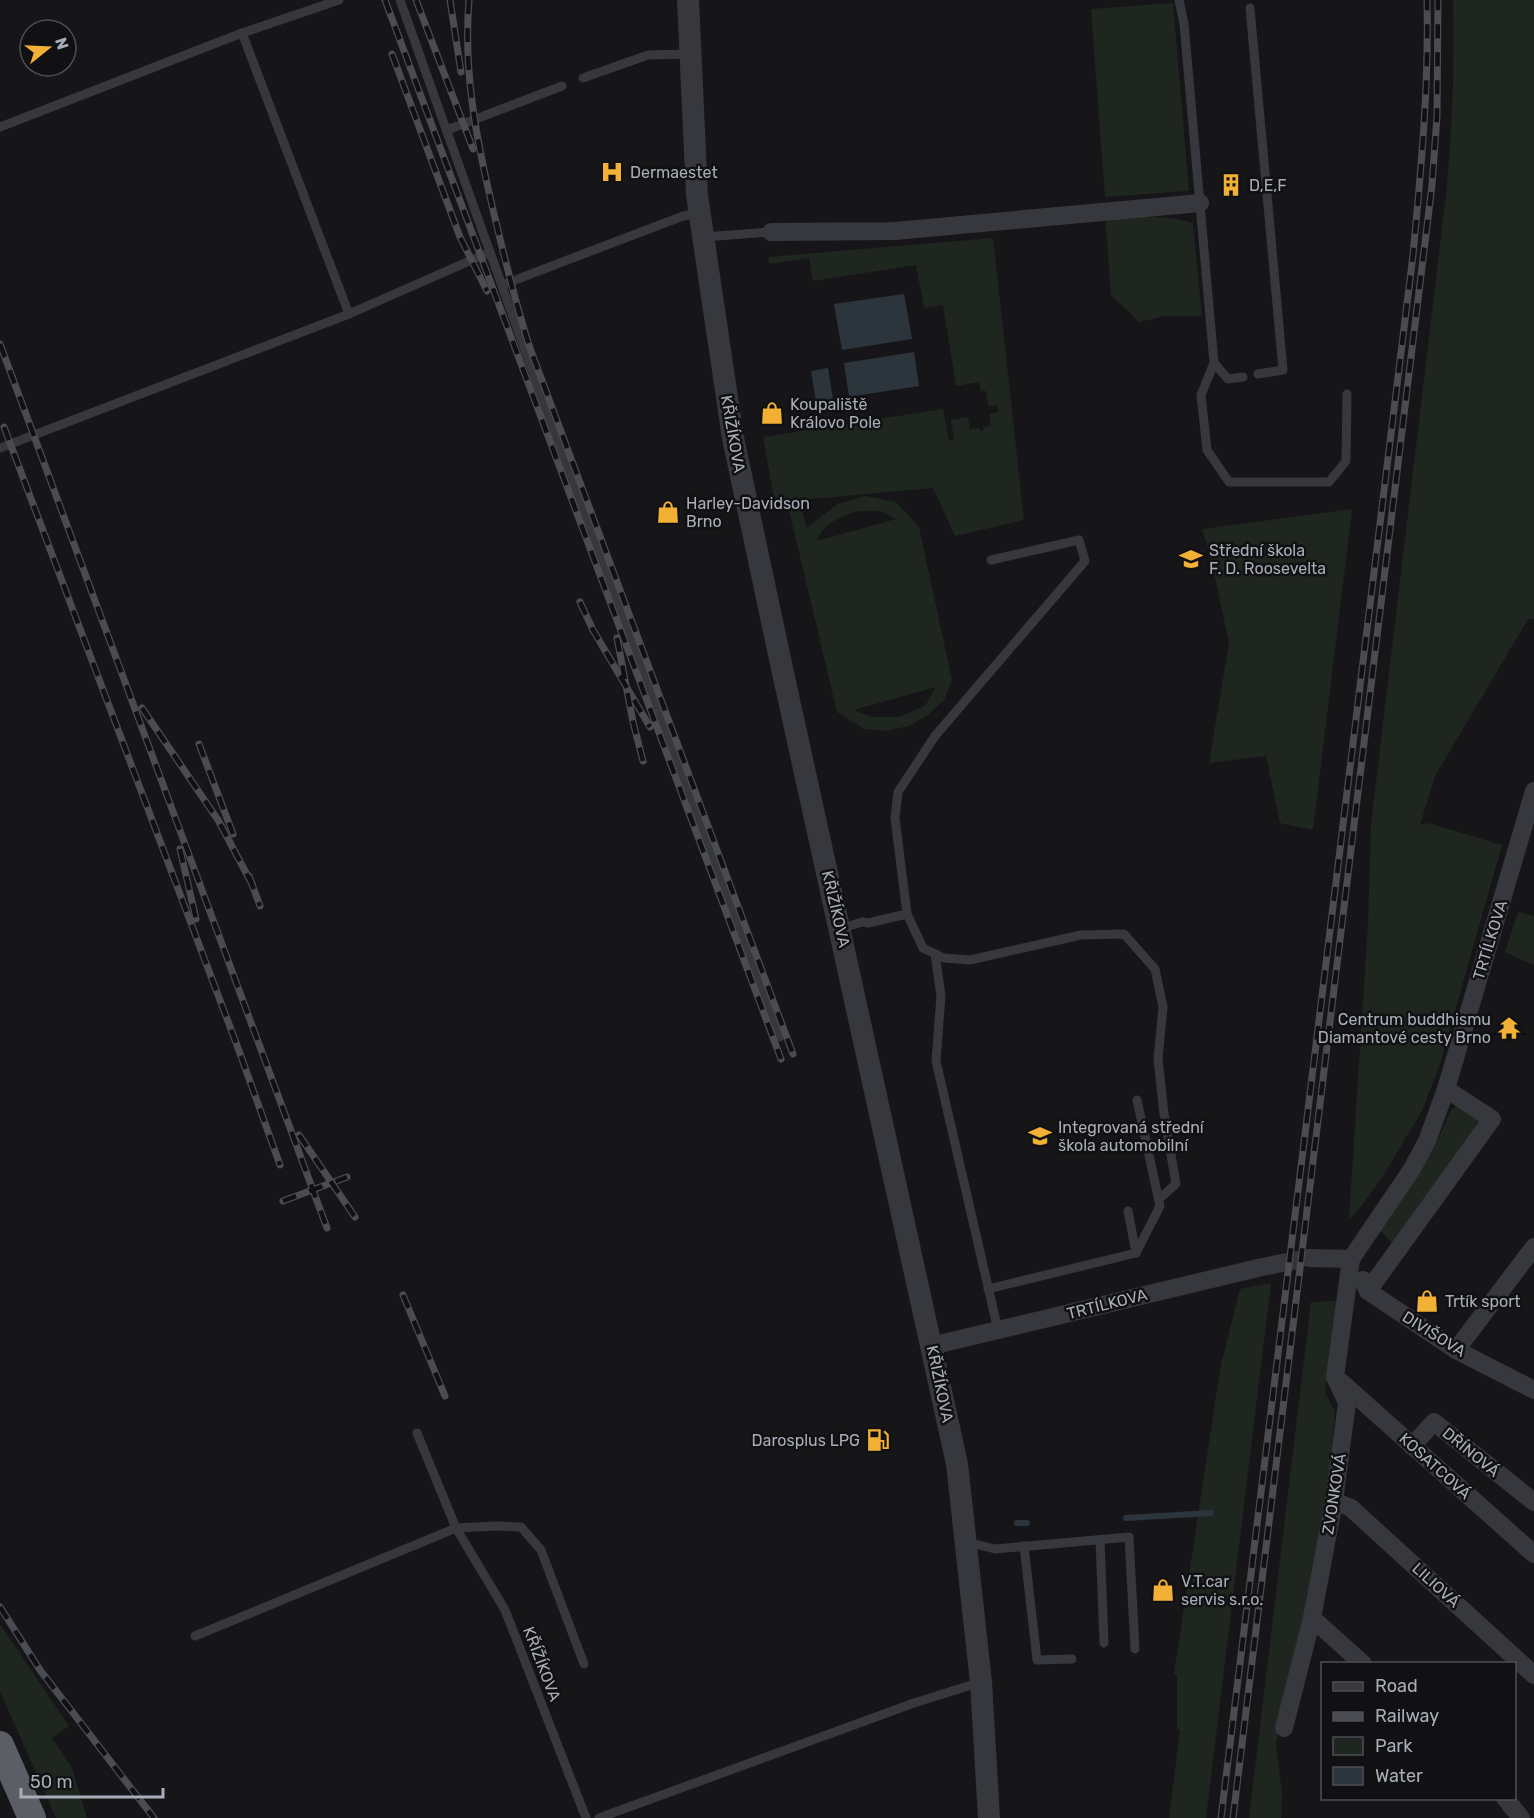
<svg xmlns="http://www.w3.org/2000/svg" width="1534" height="1818" font-family="Rubik,sans-serif">
<rect width="100%" height="100%" fill="#161618"/>
<g fill="#1e261f" fill-rule="evenodd">
<path d="M1453,0h81v619h-6l-93,157 -15,49 9,-2 73,22 -62,219 -18,47 -42,70 -24,32 -7,6 19,-295 3,-100 76,-638c5,-62 8,-124 6,-186z"/>
<path d="M1173,3l16,188 -84,6 -14,-188z"/>
<path d="M1105,217c29,0 60,-3 88,6l9,93h-37l-26,6 -28,-27z"/>
<path d="M993,238l31,282 -69,16 -22,-48 -134,12 8,28 30,-24 28,-8 31,6 23,25 33,153 -8,20 -15,14 -20,12 -25,5 -20,-2 -27,-17 -50,-210 -12,2 -12,-67 180,-28 6,32 5,-2 -3,-19 17,-3 2,12 10,-1v3h3v-4l8,-1 -2,-12 9,-2 -1,-7 -9,1 -2,-15h-5l-2,-9 -23,4 -13,-81 -19,3 -8,-43 -103,16 -4,-23 -40,6 -1,-7zM857,511h23l16,8 -79,22c7,-19 23,-24 40,-30zM936,687l-11,19 -26,11h-27l-18,-7z"/>
<path d="M1352,509l-39,321 -33,-7 -14,-67 -57,7 20,-120 -18,-84 -9,-30z"/>
<path d="M1518,912l16,4v49l-29,-13z"/>
<path d="M1462,1106l17,9 3,11 -89,118 -13,-14 53,-80 18,-40 3,-3z"/>
<path d="M1271,1283l-65,535h-37l11,-88 -3,-1v-54l-3,-1 47,-310 19,-75z"/>
<path d="M1338,1301l-13,92 10,18 -8,100 -22,113 -29,119 6,51 -1,24h-32l62,-516z"/>
<path d="M0,1624l69,102 -17,12 20,30 15,50h-31l-56,-127z"/>
</g>
<g fill="#2c353c">
<path d="M904,294l8,45 -70,11 -8,-46z"/>
<path d="M914,352l5,34 -70,11 -5,-34z"/>
<path d="M828,368l5,31 -17,3 -5,-31z"/>
</g>
<g fill="none" stroke-linecap="round" stroke-linejoin="round">
<g stroke="#2c353c" stroke-width="6">
<path d="M1126,1518l85,-5"/>
<path d="M1017,1523h10"/>
</g>
<path stroke="#333438" stroke-width="18" stroke-dasharray="18 9" stroke-linecap="butt" d="M1282,1263l26,-5"/>
<g stroke="#37383d" stroke-width="9">
<path d="M339,0l-97,33 107,281"/>
<path d="M400,0l167,468 213,569"/>
<path d="M1179,0l5,24 30,339 -13,32 6,55 22,32h100l17,-21 1,-67"/>
<path d="M1250,8l33,362 -25,4"/>
<path d="M583,78l65,-23 42,-1"/>
<path d="M0,127l242,-94"/>
<path d="M447,130l115,-44"/>
<path d="M703,237l68,-5"/>
<path d="M502,285l181,-69 16,-3"/>
<path d="M1214,363l14,16 15,-2"/>
<path d="M0,448l349,-134 141,-62"/>
<path d="M991,560l88,-20 6,21 -150,175 -37,56 -3,26 12,96 16,34 21,10 26,2 111,-25 43,-1 31,35 8,38 -5,52 6,55 12,70 -17,15"/>
<path d="M840,929l22,-7 6,1 39,-9"/>
<path d="M935,954l6,42 -5,65 62,269"/>
<path d="M1136,1253l24,-47 -23,-106"/>
<path d="M988,1289l148,-36 -8,-42"/>
<path d="M417,1433l39,95 49,82 81,208"/>
<path d="M1100,1540l4,103"/>
<path d="M967,1542l28,7 134,-12 6,112"/>
<path d="M1024,1546l13,114 35,-1"/>
<path d="M195,1636l261,-108 41,-2 24,1 20,23 43,114"/>
<path d="M599,1818l315,-115 67,-21"/>
</g>
<g stroke="#37383d" stroke-width="18">
<path d="M771,232l124,-1 305,-28"/>
<path d="M1308,1258l43,1"/>
<path d="M1363,1280l5,11 88,59 78,40"/>
<path d="M1368,1291l124,-172 -46,-30"/>
<path d="M931,1346l327,-78 24,-5"/>
<path d="M1456,1350l78,-103"/>
<path d="M1341,1382l193,172"/>
<path d="M1412,1446l22,-24 100,80"/>
<path d="M1334,1501l17,7 183,167"/>
<path d="M1312,1618l51,46"/>
<path d="M1284,1728l28,-110 22,-117 13,-98 -12,-26 16,-118 61,-90 15,-28 19,-52 88,-298"/>
<path d="M1505,1798l16,20"/>
</g>
<path stroke="#37383d" stroke-width="22" d="M688,0l9,195 36,243 50,235 174,791 24,218 8,136"/>
<path stroke="#5b5e65" stroke-width="28" d="M0,1745l32,73"/>
<g stroke="#4a4c52" stroke-width="7">
<g id="rail">
<path d="M385,0l396,1059"/>
<path d="M416,0l57,149"/>
<path d="M450,0l11,72"/>
<path d="M469,0c-6,74 8,142 25,214 11,46 22,92 37,137l262,703"/>
<path d="M392,54l68,183 27,54"/>
<path d="M0,344l327,884"/>
<path d="M4,427l234,621 42,117"/>
<path d="M580,602l13,28 57,97"/>
<path d="M617,638l16,84 10,39"/>
<path d="M142,708l76,112 34,64"/>
<path d="M199,744l34,90"/>
<path d="M180,849l16,70"/>
<path d="M249,876l11,30"/>
<path d="M299,1135l56,82"/>
<path d="M283,1201l64,-24"/>
<path d="M403,1295l42,101"/>
<path d="M0,1607l40,63 114,148"/>
<path d="M1221,1818l192,-1563c8,-85 16,-169 14,-255"/>
<path d="M1233,1818l199,-1633 5,-69 1,-116"/>
</g>
</g>
<use href="#rail" stroke="#111113" stroke-width="4.5" stroke-dasharray="14" stroke-linecap="butt"/>
</g>
<defs>
<g id="hospital-bare" transform="scale(1.8)"><path d="M-5-5h3v3.5h4V-5h3V5h-3V1.5h-4V5h-3Z" fill="#f2b134" stroke="#111113" stroke-width="2.5" paint-order="stroke"/></g>
<g id="building-bare" transform="scale(1.8)"><path d="M-4-6H4V6H1V3H-1V6H-4ZM-2.5-4.3h1.7v1.8h-1.7ZM.8-4.3h1.7v1.8H.8ZM-2.5-1h1.7V.8h-1.7ZM.8-1h1.7V.8H.8Z" fill="#f2b134" stroke="#111113" stroke-width="2.5" paint-order="stroke"/></g>
<g id="shop-bare" transform="scale(1.8)"><path d="M-5-2.5h2.3a2.7 3.5 0 0 1 5.4 0H5L5.5 6h-11ZM-1.5-2.5h3a1.5 2.3 0 0 0-3 0Z" fill="#f2b134" stroke="#111113" stroke-width="2.5" paint-order="stroke"/></g>
<g id="university-bare" transform="scale(1.8)"><path d="M0-5L7-2L0 1L-7-2ZM-4 1L0 2.5L4 1V4Q0 6-4 4Z" fill="#f2b134" stroke="#111113" stroke-width="2.5" paint-order="stroke"/></g>
<g id="temple-bare" transform="scale(1.8)"><path d="M0-6L5-2H3V0L6.5 2.5H4V6H1.5V3h-3V6H-4V2.5H-6.5L-3 0V-2H-5Z" fill="#f2b134" stroke="#111113" stroke-width="2.5" paint-order="stroke"/></g>
<g id="school-bare" transform="scale(1.8)"><path d="M0-5L7-2L0 1L-7-2ZM-4 1L0 2.5L4 1V4Q0 6-4 4Z" fill="#f2b134" stroke="#111113" stroke-width="2.5" paint-order="stroke"/></g>
<g id="fuel-bare" transform="scale(1.8)"><path d="M-5.5-6h7V0h2V4h1.3V-2.5L3-4.5l.8-.8L6-3V5H2.5V1h-1V6h-7ZM-4.2-4.7v3.2H.2V-4.7Z" fill="#f2b134" stroke="#111113" stroke-width="2.5" paint-order="stroke"/></g>
</defs>
<g fill-rule="evenodd">
<use href="#hospital-bare" x="612" y="172"/>
<use href="#building-bare" x="1231" y="185"/>
<use href="#shop-bare" x="772" y="413"/>
<use href="#shop-bare" x="668" y="512"/>
<use href="#university-bare" x="1191" y="559"/>
<use href="#temple-bare" x="1509" y="1028"/>
<use href="#school-bare" x="1040" y="1136"/>
<use href="#shop-bare" x="1427" y="1301"/>
<use href="#fuel-bare" x="878" y="1440"/>
<use href="#shop-bare" x="1163" y="1590"/>
</g>
<g text-anchor="middle" dominant-baseline="central" stroke-width="5" stroke-linejoin="round" paint-order="stroke">
<g font-size="16" fill="#a8adb8" stroke="#111113" text-anchor="start">
<text x="630" y="172">Dermaestet</text>
<text x="1249" y="185">D,E,F</text>
<text x="790" y="404">Koupaliště<tspan x="790" dy="18">Královo Pole</tspan></text>
<text x="686" y="503">Harley-Davidson<tspan x="686" dy="18">Brno</tspan></text>
<text x="1209" y="550">Střední škola<tspan x="1209" dy="18">F. D. Roosevelta</tspan></text>
<text x="1491" y="1019" text-anchor="end">Centrum buddhismu<tspan x="1491" dy="18">Diamantové cesty Brno</tspan></text>
<text x="1058" y="1127">Integrovaná střední<tspan x="1058" dy="18">škola automobilní</tspan></text>
<text x="1445" y="1301">Trtík sport</text>
<text x="860" y="1440" text-anchor="end">Darosplus LPG</text>
<text x="1181" y="1581">V.T.car<tspan x="1181" dy="18">servis s.r.o.</tspan></text>
</g>
<g font-size="16" fill="#a8adb8" stroke="#111113">
<text transform="translate(733 434) rotate(80)">KŘIŽÍKOVA</text>
<text transform="translate(836 909) rotate(77)">KŘIŽÍKOVA</text>
<text transform="translate(1490 940) rotate(-73)">TRTÍLKOVA</text>
<text transform="translate(1107 1304) rotate(-14)">TRTÍLKOVA</text>
<text transform="translate(1434 1334) rotate(32)">DIVIŠOVA</text>
<text transform="translate(940 1384) rotate(78)">KŘIŽÍKOVA</text>
<text transform="translate(1471 1452) rotate(39)">DŘÍNOVÁ</text>
<text transform="translate(1435 1466) rotate(42)">KOSATCOVÁ</text>
<text transform="translate(1334 1494) rotate(-81)">ZVONKOVÁ</text>
<text transform="translate(1436 1585) rotate(42)">LILIOVÁ</text>
<text transform="translate(542 1664) rotate(69)">KŘÍŽÍKOVA</text>
</g>
</g>
<rect x="1321" y="1662" width="195" height="138" fill="#111113" stroke="#4d4f55" stroke-width="1.5"/>
<rect x="1333" y="1682" width="30" height="9" fill="#37383d" stroke="#4d4f55" stroke-width="1.5"/>
<text x="1375" y="1692" font-size="18" fill="#a8adb8">Road</text>
<rect x="1333" y="1712" width="30" height="9" fill="#4a4c52" stroke="#4d4f55" stroke-width="1.5"/>
<text x="1375" y="1722" font-size="18" fill="#a8adb8">Railway</text>
<rect x="1333" y="1737" width="30" height="18" fill="#1e261f" stroke="#4d4f55" stroke-width="1.5"/>
<text x="1375" y="1752" font-size="18" fill="#a8adb8">Park</text>
<rect x="1333" y="1767" width="30" height="18" fill="#2c353c" stroke="#4d4f55" stroke-width="1.5"/>
<text x="1375" y="1782" font-size="18" fill="#a8adb8">Water</text>
<g transform="translate(48 48) rotate(72)"><circle r="28" fill="#111113" stroke="#4d4f55" stroke-width="1.5"/>
<path d="M0-4.5L10 22L0 15L-10 22Z" fill="#f2b134"/>
<text y="-9" font-size="16" font-weight="bold" text-anchor="middle" fill="#a8adb8">N</text>
</g>
<path d="M21 1788v9h142v-9" fill="none" stroke="#a8adb8" stroke-width="3"/>
<text x="30" y="1788" font-size="18" fill="#a8adb8" stroke="#111113" stroke-width="4.5" paint-order="stroke">50 m</text>
</svg>
